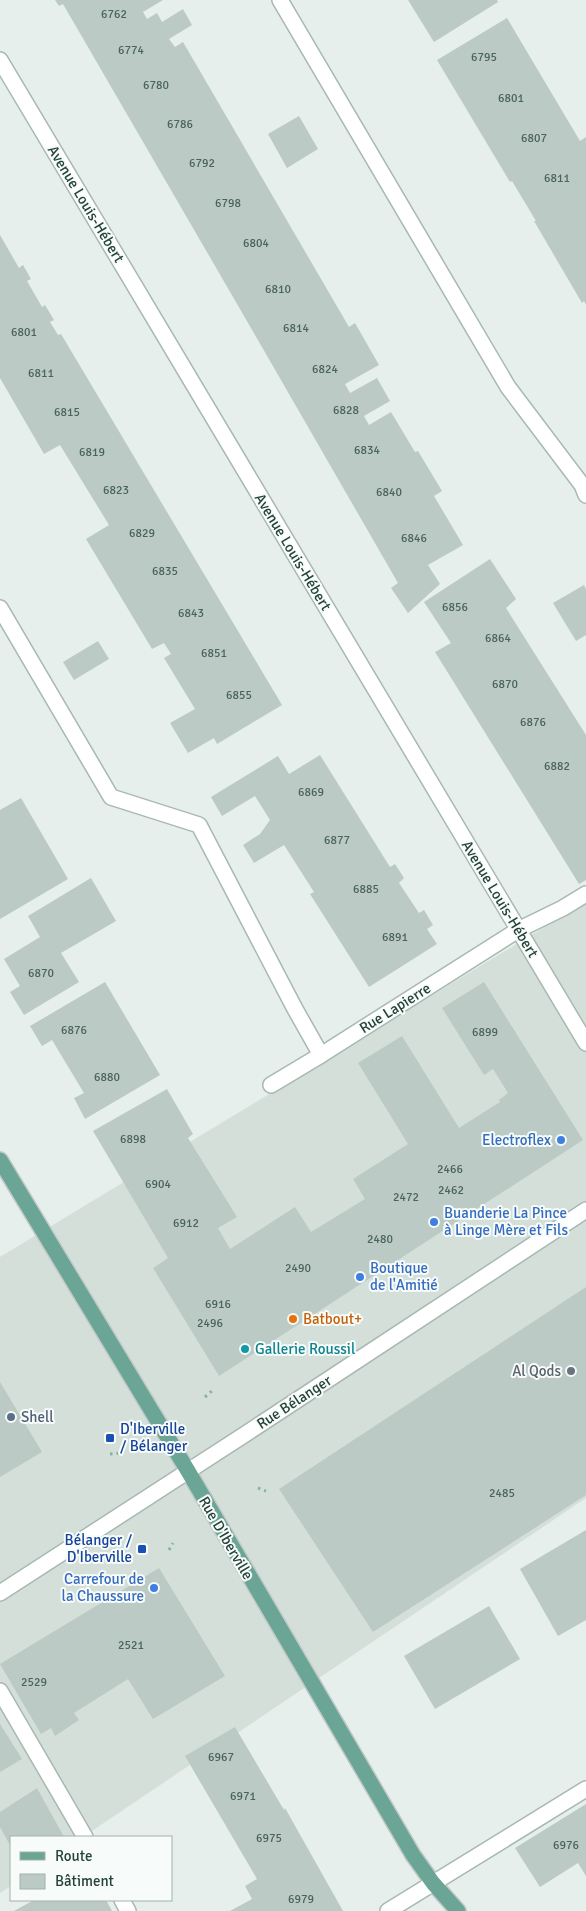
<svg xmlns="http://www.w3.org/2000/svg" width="586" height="1911" font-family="Signika,sans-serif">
<rect width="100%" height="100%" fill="#e6efeb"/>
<path fill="#d4dfda" d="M586,902v596l-503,339h-72v49l-11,7v-636z"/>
<g fill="#bbcac4">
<path d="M55,0h108l-20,12 4,7 10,-6 5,9 21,-13 9,16 -23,14 6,8 8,-5 166,285 6,-4 24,42 -34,19 5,9 27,-15 13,23 -26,15 5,9 22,-13 24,40 3,-1 24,40 -8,5 29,49 -35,20 12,19 -32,29 -17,-25 7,-5 -147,-255 -188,-324 -4,2z"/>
<path d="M408,0h89l1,2 -64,40z"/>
<path d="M507,18l73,123 6,-4v168l-2,-4 -2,2 -48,-82h2l-24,-40 -2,1 -73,-122z"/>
<path d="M299,116l19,33 -31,19 -19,-34z"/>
<path d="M0,235l19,33 4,-3 8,14 -4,2 15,26 3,-2 9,15 -4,2 8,13 3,-1 221,371 -65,39 -3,-6 -26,15 -18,-30 25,-14 -31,-51 7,-4 -7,-11 -12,6 -66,-110 23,-14 -49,-80 -16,9 -44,-76z"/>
<path d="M490,559l26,40 -10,9 80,127v145l-7,4 -144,-232 16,-9 -27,-41z"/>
<path d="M584,585l2,4v46l-10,6 -23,-38z"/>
<path d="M98,641l11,18 -35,21 -11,-18z"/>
<path d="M320,755l70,112 5,-3 9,14 -5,5 20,30 5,-3 9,15 -6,4 10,15 -68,43 -59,-93 4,-2 -30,-47 -30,18 -11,-18 17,-11 10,-14 -15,-24 -33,20 -11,-19 67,-41 11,18z"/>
<path d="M21,798l47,81 -68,40v-109z"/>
<path d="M91,878l25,43 -55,32 18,29 -55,33 -14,-23 10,-6 -16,-27 36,-22 -12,-21z"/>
<path d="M105,982l55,93 -75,44 -11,-21 10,-5 -32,-53 -10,6 -12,-20z"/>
<path d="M484,982l99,158 -364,236 -66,-108 15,-10 -75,-127 74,-42 26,45 -5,4 49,79 -19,11 12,21 65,-42 16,25 54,-33 -12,-20 55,-35 -50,-81 44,-27 57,92 41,-26 -1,-2 9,-7 -15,-24 -9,6 -42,-67z"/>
<path d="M586,1287v208l-213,137 -94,-143z"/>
<path d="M0,1382l42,70 -42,25z"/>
<path d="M586,1530v90l-28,16 -38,-67z"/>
<path d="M159,1568l66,108 -72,43 -25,-40 -54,34 5,7 -24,16 -4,-8 -10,6 -41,-70z"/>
<path d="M489,1606l31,53 -85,50 -31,-53z"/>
<path d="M0,1724l22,35 -22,13z"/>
<path d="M235,1727l49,83 1,-2 58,103h-113l22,-12 -7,-13 12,-7 -72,-123z"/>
<path d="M37,1788l27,49h-53v10l-11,-20v-15z"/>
<path d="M586,1804v72l-8,-13 -38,24 -25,-39z"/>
<path d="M34,1900h72l6,11h-98z"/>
</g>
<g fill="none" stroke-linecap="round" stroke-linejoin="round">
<g stroke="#a8b8b2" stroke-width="18">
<g id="minor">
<path d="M280,0l228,387 74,98 4,10"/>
<path d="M0,60l586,983"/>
<path d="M0,608l111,189 88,28 96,184 26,46"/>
<path d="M271,1085l50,-30 197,-125 45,-22 23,-14"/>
<path d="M0,1593l247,-160 339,-223"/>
<path d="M0,1691l85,146"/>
<path d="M122,1900l6,11"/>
<path d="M388,1911l198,-122"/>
</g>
</g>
<g stroke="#c2cac8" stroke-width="18">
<path id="major" d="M0,1160l188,311 225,384 20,28 25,28"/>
</g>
<g stroke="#86b3a5" stroke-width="3" stroke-dasharray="2.5 4" stroke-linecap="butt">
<path d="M205,1397l8,-7"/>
<path d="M110,1454l12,-1"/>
<path d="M258,1488l8,3"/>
<path d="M169,1550l4,-7"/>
</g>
<use href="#minor" stroke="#fff" stroke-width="15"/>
<use href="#major" stroke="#6aa596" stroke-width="15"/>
</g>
<g fill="#3f7fe0" stroke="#f7fbf9" stroke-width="2">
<circle cx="561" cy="1140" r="5"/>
<circle cx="434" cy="1222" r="5"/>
<circle cx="360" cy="1277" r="5"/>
<circle cx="154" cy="1588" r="5"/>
</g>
<circle fill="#e8710a" stroke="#f7fbf9" stroke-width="2" cx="293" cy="1319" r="5"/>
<circle fill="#0f9aa8" stroke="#f7fbf9" stroke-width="2" cx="245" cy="1349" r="5"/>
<circle fill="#6b7280" stroke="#f7fbf9" stroke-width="2" cx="571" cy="1371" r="5"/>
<circle fill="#5c6f8a" stroke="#f7fbf9" stroke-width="2" cx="11" cy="1417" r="5"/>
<g fill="#1a4fb4" stroke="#f7fbf9" stroke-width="2">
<rect x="105" y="1433" width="10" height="10" rx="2.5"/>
<rect x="137" y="1544" width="10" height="10" rx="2.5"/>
</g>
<g text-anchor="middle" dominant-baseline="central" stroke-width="4" stroke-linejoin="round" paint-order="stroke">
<g font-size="12" fill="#4a645c">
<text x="114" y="14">6762</text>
<text x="131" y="50">6774</text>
<text x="484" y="57">6795</text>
<text x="156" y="85">6780</text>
<text x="511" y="98">6801</text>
<text x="180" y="124">6786</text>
<text x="534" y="138">6807</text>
<text x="202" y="163">6792</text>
<text x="557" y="178">6811</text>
<text x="228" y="203">6798</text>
<text x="256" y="243">6804</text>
<text x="278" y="289">6810</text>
<text x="296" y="328">6814</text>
<text x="24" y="332">6801</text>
<text x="325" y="369">6824</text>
<text x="41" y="373">6811</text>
<text x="346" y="410">6828</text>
<text x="67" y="412">6815</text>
<text x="367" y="450">6834</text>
<text x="92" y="452">6819</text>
<text x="116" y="490">6823</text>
<text x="389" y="492">6840</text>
<text x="142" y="533">6829</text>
<text x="414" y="538">6846</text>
<text x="165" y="571">6835</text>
<text x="455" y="607">6856</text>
<text x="191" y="613">6843</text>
<text x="498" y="638">6864</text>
<text x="214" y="653">6851</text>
<text x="505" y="684">6870</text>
<text x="239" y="695">6855</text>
<text x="533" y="722">6876</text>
<text x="557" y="766">6882</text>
<text x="311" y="792">6869</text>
<text x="337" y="840">6877</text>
<text x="366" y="889">6885</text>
<text x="395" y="937">6891</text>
<text x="41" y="973">6870</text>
<text x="74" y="1030">6876</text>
<text x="485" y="1032">6899</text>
<text x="107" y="1077">6880</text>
<text x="133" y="1139">6898</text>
<text x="450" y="1169">2466</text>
<text x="158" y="1184">6904</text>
<text x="451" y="1190">2462</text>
<text x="406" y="1197">2472</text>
<text x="186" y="1223">6912</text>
<text x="380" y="1239">2480</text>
<text x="298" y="1268">2490</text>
<text x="218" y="1304">6916</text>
<text x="210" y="1323">2496</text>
<text x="502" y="1493">2485</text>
<text x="131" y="1645">2521</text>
<text x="34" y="1682">2529</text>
<text x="221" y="1757">6967</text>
<text x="243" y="1796">6971</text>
<text x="269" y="1838">6975</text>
<text x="566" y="1845">6976</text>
<text x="301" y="1899">6979</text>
</g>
<g font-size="15" fill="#24423a" stroke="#f7fbf9">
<text transform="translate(86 204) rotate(59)">Avenue Louis-Hébert</text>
<text transform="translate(293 552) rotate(59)">Avenue Louis-Hébert</text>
<text transform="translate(500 899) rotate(59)">Avenue Louis-Hébert</text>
<text transform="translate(395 1008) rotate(-32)">Rue Lapierre</text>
<text transform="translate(294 1402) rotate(-33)">Rue Bélanger</text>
<text transform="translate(226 1538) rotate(60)">Rue D'Iberville</text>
</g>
<g font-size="15" fill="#366cbe" stroke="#f7fbf9" text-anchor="end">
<text x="551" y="1140">Electroflex</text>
<text x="444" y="1213" text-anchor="start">Buanderie La Pince<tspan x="444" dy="17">à Linge Mère et Fils</tspan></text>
<text x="370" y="1268" text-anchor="start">Boutique<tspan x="370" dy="17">de l'Amitié</tspan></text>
<text x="144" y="1579">Carrefour de<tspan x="144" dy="17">la Chaussure</tspan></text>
</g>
<g font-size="15" fill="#c56008" stroke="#f7fbf9" text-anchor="start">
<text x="303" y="1319">Batbout+</text>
</g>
<g font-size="15" fill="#0d838f" stroke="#f7fbf9" text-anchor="start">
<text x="255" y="1349">Gallerie Roussil</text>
</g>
<g font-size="15" fill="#5b616d" stroke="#f7fbf9" text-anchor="end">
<text x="561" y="1371">Al Qods</text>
</g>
<g font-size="15" fill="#4e5e75" stroke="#f7fbf9" text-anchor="start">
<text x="21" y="1417">Shell</text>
</g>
<g font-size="15" fill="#164399" stroke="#f7fbf9" text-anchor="start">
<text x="120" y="1429">D'Iberville<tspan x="120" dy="17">/ Bélanger</tspan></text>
<text x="132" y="1540" text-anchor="end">Bélanger /<tspan x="132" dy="17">D'Iberville</tspan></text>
</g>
</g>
<rect x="10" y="1836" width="162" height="65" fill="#f7fbf9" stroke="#a3b1ad"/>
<rect x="20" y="1852" width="25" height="8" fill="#6aa596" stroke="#a3b1ad"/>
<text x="55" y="1861" font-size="15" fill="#24423a">Route</text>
<rect x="20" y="1874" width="25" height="15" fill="#bbcac4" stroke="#a3b1ad"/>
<text x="55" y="1886" font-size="15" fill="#24423a">Bâtiment</text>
</svg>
